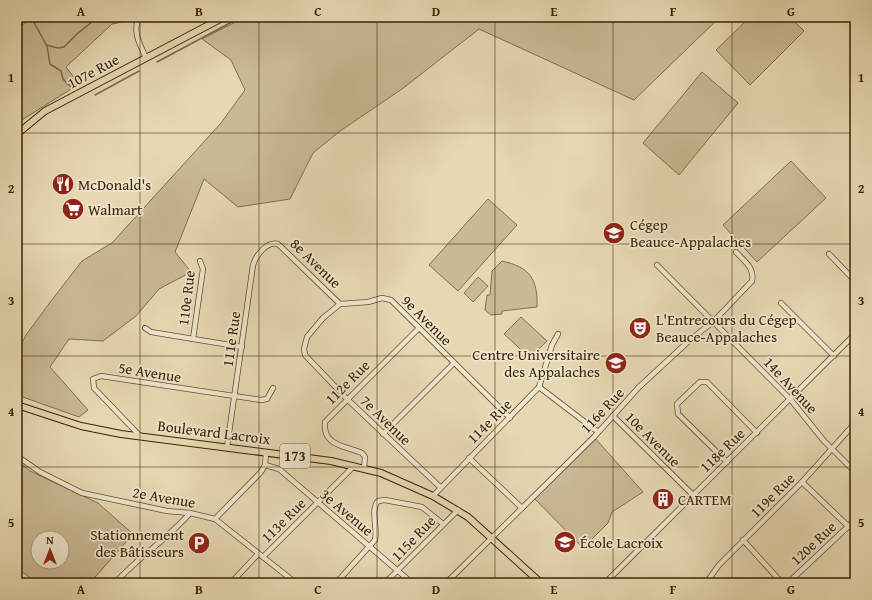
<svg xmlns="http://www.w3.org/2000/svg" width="872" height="600" font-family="'Gentium Book Plus',serif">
<rect width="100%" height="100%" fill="#e7d8b3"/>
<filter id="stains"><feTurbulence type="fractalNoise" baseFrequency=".005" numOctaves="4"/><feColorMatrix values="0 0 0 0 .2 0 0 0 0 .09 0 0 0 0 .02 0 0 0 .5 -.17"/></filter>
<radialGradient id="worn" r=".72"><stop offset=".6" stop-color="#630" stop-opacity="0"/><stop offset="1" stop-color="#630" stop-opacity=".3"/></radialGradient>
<g fill="#cab995" stroke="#826e4c" fill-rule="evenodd">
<path d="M33,17h93l-4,5 -10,2 -46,43 13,17 -62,39v-89l5,-9z"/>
<path d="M245,17h475l-86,83 -155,-71 -77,60 -62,42 -27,22 -23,46 -52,8 -34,-28 -29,73 16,20 -32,17 -23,27 -33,25 -34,-2 -19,28 38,43 -9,7 -62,-22v-43l9,-17 25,-34 31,-40 30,-18 109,-120 24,-33 -14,-30 -29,-21z"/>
<path d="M750,17h40l14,14 -54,54 -34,-35z"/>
<path d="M702,72l36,31 -59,72 -36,-32z"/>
<path d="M791,161l35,37 -69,64 -34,-37z"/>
<path d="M488,199l29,26 -59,66 -29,-26z"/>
<path d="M502,261c27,6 36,17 35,46l-35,4v3l-11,1 -6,-5 2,-15h3l2,-24z"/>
<path d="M478,277l10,9 -15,16 -9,-9z"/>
<path d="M521,317l26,24 -17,17 -26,-24z"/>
<path d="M594,437l49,55 -31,20 -4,11 -25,25 -50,-51z"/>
<path d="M17,460l13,11 68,32 35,31 -43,49h-53l-20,-15zM38,538h24v24h-24z"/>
</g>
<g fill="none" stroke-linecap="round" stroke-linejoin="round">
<g stroke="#7e6a4a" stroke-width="1.5">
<path d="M30,17l2,2 15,27 3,18 11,7 2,8 8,8"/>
<path d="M46,45l12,3 6,-1 13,-13 21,-17"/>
<path d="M157,62l84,-45"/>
<path d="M95,95l44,-24"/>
</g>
<g stroke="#655030" stroke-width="6">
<g id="minor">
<path d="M139,17c-7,15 1,27 7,41"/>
<path d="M829,254l26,27"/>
<path d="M657,265l134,135 33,41 31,31"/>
<path d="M781,303l53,53"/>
<path d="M145,328l6,4 91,15"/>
<path d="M193,339l10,-70 -3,-8"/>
<path d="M539,387l59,45"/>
<path d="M613,416l80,79"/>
<path d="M383,434l71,-71"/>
<path d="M140,436l-46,-48 -1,-9 8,-3 160,24 6,-1 6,-11"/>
<path d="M227,447l26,-182c3,-10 14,-24 25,-21l62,60"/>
<path d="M17,456l23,16 42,21 85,18 23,2 25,6 81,64"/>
<path d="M469,458l53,50"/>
<path d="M727,462l-49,-48 -1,-10 23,-22h7l50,51"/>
<path d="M265,465l14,4 133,114"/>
<path d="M364,468l1,-11 -3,-4c-16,-7 -40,-7 -37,-31l94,-94"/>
<path d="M802,482l47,45"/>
<path d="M440,487l-93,-88 -42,-44 -1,-6 3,-12 16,-19 17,-14 28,-2 14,-4 9,2 119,118"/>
<path d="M433,496l106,-109 13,-42 6,-11"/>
<path d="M215,519l46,-47 4,-7 1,-13"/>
<path d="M743,540l39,43"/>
<path d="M263,557l91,-91"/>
<path d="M17,582l2,1"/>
<path d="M115,583c23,-26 53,-44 75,-70"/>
<path d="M231,583l27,-29"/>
<path d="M336,583l39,-43c3,-11 -5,-30 3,-39l7,-1 37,7 21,17"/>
<path d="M385,583l73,-73"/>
<path d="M446,583l148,-146 45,-50 52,-48 22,-17 39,-41c3,-13 -8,-20 -16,-29"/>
<path d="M605,583l250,-249"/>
<path d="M706,583l13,-18 83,-83 53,-59"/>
<path d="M788,583l67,-63"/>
</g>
</g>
<g stroke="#3a2204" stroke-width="8">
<g id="major">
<path d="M17,134l28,-23 179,-94"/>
<path d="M17,405l64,21 40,8 210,27 50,12 52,23 35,21 73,66"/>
</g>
</g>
<use href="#minor" stroke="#efe6ce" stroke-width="4.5"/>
<use href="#major" stroke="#e7d8b3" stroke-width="6"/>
</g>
<path fill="none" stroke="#3a2204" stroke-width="1" stroke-opacity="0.55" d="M140,17v566M259,17v566M377,17v566M495,17v566M613,17v566M732,17v566M17,133h838M17,244h838M17,356h838M17,467h838"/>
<defs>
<g id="restaurant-disc" transform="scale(1.15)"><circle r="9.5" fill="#8f2418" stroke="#efe6ce"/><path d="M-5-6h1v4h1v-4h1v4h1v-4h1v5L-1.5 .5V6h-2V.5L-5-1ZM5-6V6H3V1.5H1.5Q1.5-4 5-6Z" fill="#fff"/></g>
<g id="supermarket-disc" transform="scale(1.15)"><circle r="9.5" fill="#8f2418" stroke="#efe6ce"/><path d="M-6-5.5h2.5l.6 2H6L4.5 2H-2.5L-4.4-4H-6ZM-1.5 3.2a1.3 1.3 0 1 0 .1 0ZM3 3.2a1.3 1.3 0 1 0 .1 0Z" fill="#fff"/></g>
<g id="university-disc" transform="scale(1.15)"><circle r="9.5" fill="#8f2418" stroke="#efe6ce"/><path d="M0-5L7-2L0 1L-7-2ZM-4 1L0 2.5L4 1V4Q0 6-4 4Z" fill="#fff"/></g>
<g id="theatre-disc" transform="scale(1.15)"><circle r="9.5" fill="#8f2418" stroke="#efe6ce"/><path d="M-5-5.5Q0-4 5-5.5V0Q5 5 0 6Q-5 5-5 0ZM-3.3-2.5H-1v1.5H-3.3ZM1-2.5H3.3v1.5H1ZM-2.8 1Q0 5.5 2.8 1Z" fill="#fff"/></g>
<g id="building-disc" transform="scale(1.15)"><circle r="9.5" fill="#8f2418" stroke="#efe6ce"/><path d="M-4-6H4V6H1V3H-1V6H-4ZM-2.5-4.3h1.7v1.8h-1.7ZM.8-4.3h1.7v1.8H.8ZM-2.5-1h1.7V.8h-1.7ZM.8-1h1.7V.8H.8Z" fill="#fff"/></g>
<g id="school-disc" transform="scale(1.15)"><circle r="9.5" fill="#8f2418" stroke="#efe6ce"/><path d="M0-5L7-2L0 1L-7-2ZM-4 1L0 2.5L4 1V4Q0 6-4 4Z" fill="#fff"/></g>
<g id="parking-disc" transform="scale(1.15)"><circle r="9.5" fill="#8f2418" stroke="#efe6ce"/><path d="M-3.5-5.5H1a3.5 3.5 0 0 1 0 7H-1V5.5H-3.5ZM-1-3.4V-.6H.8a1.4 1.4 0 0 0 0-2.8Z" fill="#fff"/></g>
</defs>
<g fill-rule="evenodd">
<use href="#restaurant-disc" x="63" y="184"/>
<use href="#supermarket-disc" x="73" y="209"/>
<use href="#university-disc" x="614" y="233"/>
<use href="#theatre-disc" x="640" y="328"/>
<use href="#university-disc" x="616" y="363"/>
<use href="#building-disc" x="663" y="499"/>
<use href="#school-disc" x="565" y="542"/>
<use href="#parking-disc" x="199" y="543"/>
</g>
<g text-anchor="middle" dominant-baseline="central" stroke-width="3.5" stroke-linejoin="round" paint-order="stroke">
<rect fill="#efe6ce" stroke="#705d41" stroke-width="1" x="280" y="444" width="30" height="24" rx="3"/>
<g font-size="14" font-weight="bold" fill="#3a2204">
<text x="295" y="456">173</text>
</g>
<g font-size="15" fill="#3a2204" stroke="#efe6ce">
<text transform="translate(93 71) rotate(-28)">107e Rue</text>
<text transform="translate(316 263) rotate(44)">8e Avenue</text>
<text transform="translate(186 298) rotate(-83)">110e Rue</text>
<text transform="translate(427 320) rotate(45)">9e Avenue</text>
<text transform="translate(231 339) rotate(-82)">111e Rue</text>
<text transform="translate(150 372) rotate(9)">5e Avenue</text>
<text transform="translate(347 382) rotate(-45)">112e Rue</text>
<text transform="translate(791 385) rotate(47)">14e Avenue</text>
<text transform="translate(602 410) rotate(-47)">116e Rue</text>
<text transform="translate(386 420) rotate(44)">7e Avenue</text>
<text transform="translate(489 421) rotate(-45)">114e Rue</text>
<text transform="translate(214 432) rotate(7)">Boulevard Lacroix</text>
<text transform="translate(653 439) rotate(45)">10e Avenue</text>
<text transform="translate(722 450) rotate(-44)">118e Rue</text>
<text transform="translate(772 495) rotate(-45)">119e Rue</text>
<text transform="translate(164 497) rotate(10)">2e Avenue</text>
<text transform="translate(347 512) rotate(40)">3e Avenue</text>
<text transform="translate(283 520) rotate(-45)">113e Rue</text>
<text transform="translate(413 538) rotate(-46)">115e Rue</text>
<text transform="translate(813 543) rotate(-43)">120e Rue</text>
</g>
<g font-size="15" fill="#3a2204" stroke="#efe6ce" text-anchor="start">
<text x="78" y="184">McDonald's</text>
<text x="88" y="209">Walmart</text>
<text x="630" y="224">Cégep<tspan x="630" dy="17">Beauce-Appalaches</tspan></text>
<text x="656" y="319">L'Entrecours du Cégep<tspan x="656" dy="17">Beauce-Appalaches</tspan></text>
<text x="600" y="354" text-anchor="end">Centre Universitaire<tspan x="600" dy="17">des Appalaches</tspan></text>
<text x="678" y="499">CARTEM</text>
<text x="184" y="534" text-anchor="end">Stationnement<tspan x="184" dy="17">des Bâtisseurs</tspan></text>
<text x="580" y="542">École Lacroix</text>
</g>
</g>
<rect width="872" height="600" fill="none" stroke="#e7d8b3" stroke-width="44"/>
<g transform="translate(50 550)"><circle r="19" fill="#efe6ce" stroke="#a7987d"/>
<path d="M0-3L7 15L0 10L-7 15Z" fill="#8f2418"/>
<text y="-6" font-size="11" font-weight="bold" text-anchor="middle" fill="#3a2204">N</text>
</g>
<rect x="22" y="22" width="828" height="556" fill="none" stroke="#3a2204" stroke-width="1.5"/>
<g font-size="13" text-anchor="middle" font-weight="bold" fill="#3a2204">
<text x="81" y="16">A</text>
<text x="199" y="16">B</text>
<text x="318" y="16">C</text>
<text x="436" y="16">D</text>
<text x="554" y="16">E</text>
<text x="673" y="16">F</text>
<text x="791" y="16">G</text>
<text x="11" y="82">1</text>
<text x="861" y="82">1</text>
<text x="11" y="193">2</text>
<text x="861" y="193">2</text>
<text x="11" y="305">3</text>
<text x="861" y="305">3</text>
<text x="11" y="416">4</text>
<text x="861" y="416">4</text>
<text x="11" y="527">5</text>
<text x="861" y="527">5</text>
<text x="81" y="594">A</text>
<text x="199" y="594">B</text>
<text x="318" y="594">C</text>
<text x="436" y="594">D</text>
<text x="554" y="594">E</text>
<text x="673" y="594">F</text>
<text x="791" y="594">G</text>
</g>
<rect width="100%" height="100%" filter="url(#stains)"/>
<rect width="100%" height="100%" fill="url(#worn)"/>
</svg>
